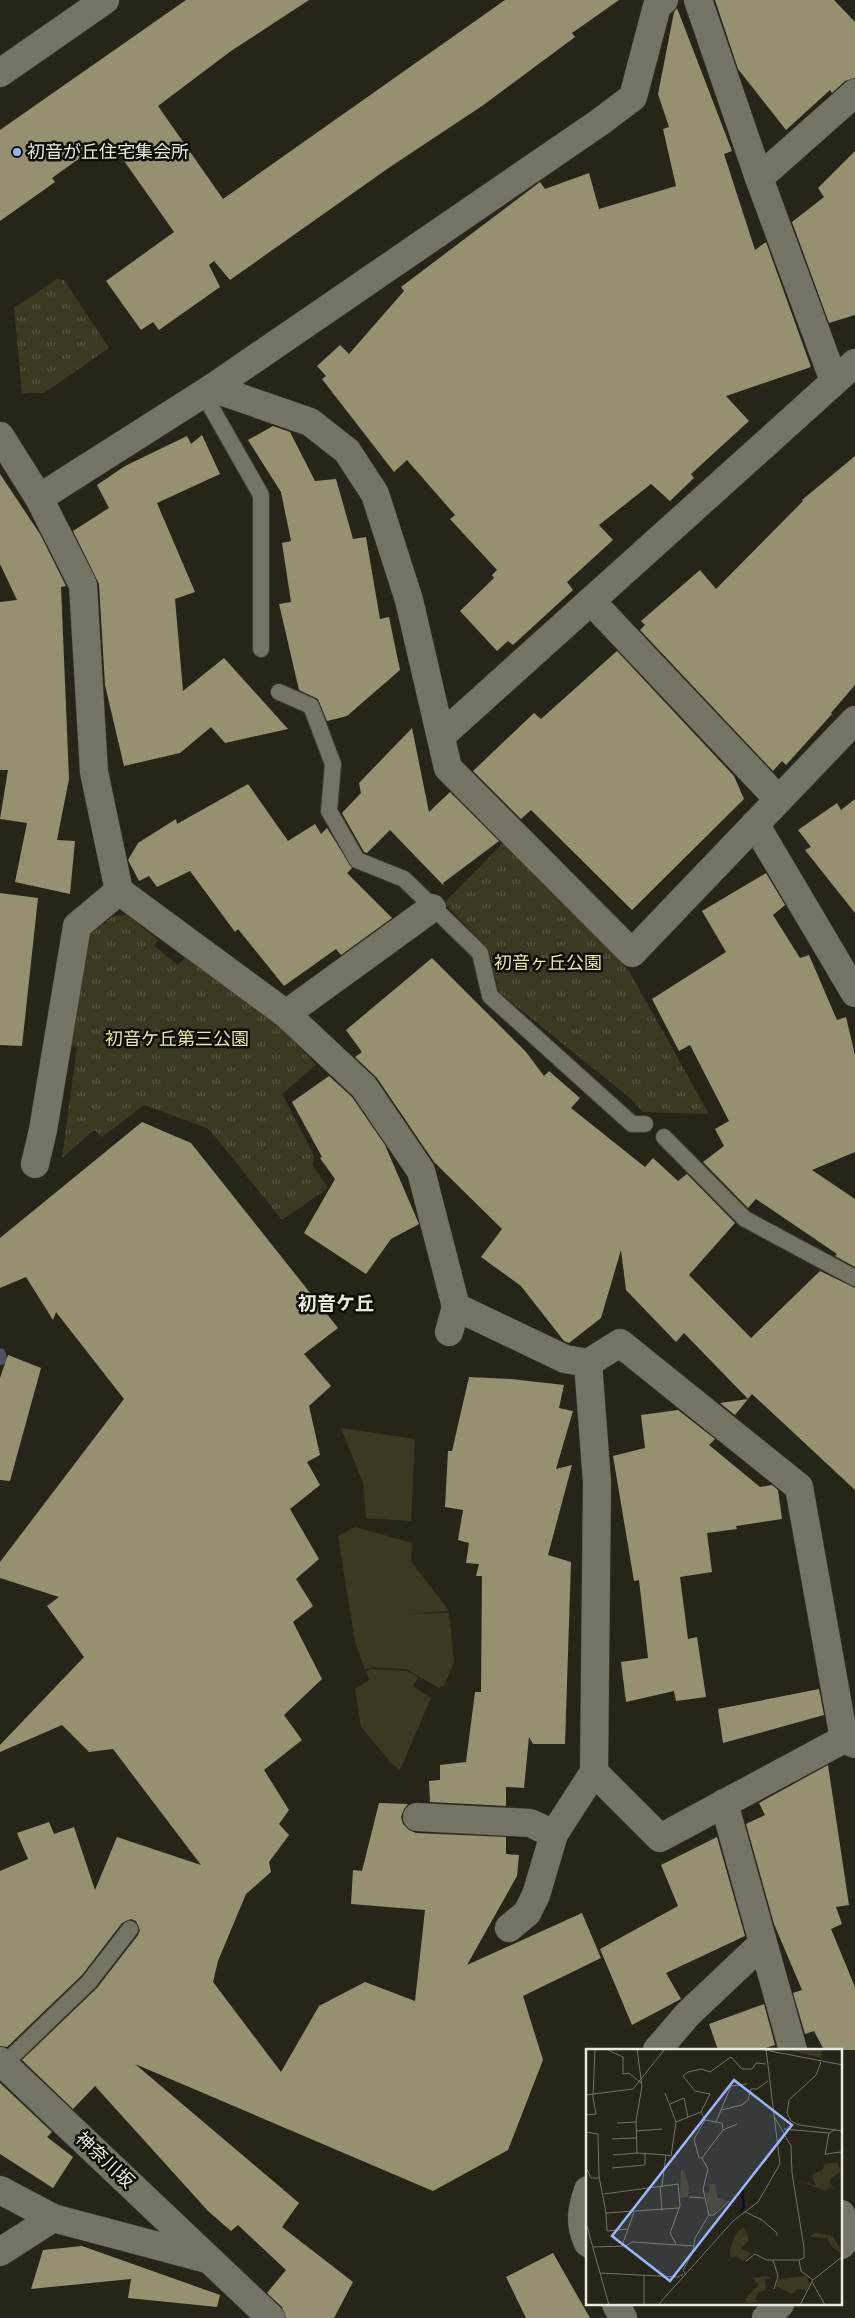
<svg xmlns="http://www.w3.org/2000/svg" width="855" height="2318" font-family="'Fira Sans Condensed','Noto Sans JP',sans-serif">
<defs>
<pattern id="park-tufts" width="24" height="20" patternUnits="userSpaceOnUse" patternTransform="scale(1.25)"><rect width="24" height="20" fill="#3c3923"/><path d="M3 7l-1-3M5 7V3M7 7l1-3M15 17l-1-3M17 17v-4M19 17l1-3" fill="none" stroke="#585643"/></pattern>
</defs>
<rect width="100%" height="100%" fill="#262518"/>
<g fill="#3c3923">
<path d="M341,1428l74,11 -4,82 -45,-3 -3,-35z"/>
<path d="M355,1527l57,16 -1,18 38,50 -46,3 46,-1 5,49 -10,24 -5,2 -33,-19 -35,-2 -6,3 -10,-28 -17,-106z"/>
<path d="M371,1669l36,2 11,6 -5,9 18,12 -31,72 -7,-5 -32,-38 -6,-38 14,-9 -3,-9z"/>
</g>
<g fill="url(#park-tufts)">
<path d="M57,279l7,1 45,68 -65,45h-22l-8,-85z"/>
<path d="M506,840l123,131 80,143 -66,-2 -13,-14 -131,-106 -11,-44 -44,-45z"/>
<path d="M127,915l31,25 -4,6 24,19 9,-9 87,63 42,46 -34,29 32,62 -1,10 15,22 -46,32 -73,-91 -65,-24 -42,32 -8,-7 -32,28 15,-111 -10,-2 15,-104 31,-25z"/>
</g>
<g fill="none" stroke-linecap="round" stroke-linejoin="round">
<path stroke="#4c515e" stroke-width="12" d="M0,1354l1,5"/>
</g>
<g fill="#959170">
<path d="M186,0h123l-78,51 -73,55 65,93 282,-199h114l-47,33 3,4 -93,69 -92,61 -160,113 -16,-19 -5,4 11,22 -61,43 -6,-8 -12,8 -35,-49 68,-49 -66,-94 -56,40 3,4 -55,39v-91z"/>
<path d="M715,0h119l21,22v56l-10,3 -13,12 -2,-3 -44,40 -48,-61z"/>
<path d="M677,8l55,143 -8,3 31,96 11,-8 45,125 -85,29 23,25 -58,53 3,4 -24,23 -19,-17 -52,41 14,15 -46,42 6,8 -60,55 -5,-4 -11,10 -37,-40 34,-33 -2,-3 5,-5 -47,-51 5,-4 -48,-55 -13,12 -72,-93 4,-3 -9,-10 23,-21 9,9 55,-63 -3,-4 139,-105 5,7 44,-16 10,36 77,-23 -13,-57 6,-2 -11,-33 16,-82z"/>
<path d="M855,151v164l-26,8 -37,-101 32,-25 -6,-9z"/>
<path d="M273,426l17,6 25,49 21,-2 17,60 13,-2 14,82 9,-2 11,53 -53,46 -20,5 -9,-22 -19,-9 -20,-86 12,-2 -9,-59 9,-2 -10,-49 -33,-52z"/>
<path d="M202,435l18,39 -63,29 38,89 -20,7 8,92 41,-33 64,71 -63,14 -14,-16 -31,26 -56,13 -19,-81 -6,-101 -26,-53 36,-23 -12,-23 28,-19 62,-30 4,8z"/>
<path d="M855,456v229l-24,28 1,1 -46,51 -4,-4 -9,10 -133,-141 5,-5 -4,-4 59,-51 16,19 87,-88 -1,-1z"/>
<path d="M0,474l40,60 26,52 -5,1 8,192 -12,61 18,1 -5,53 -55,-12 12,-59 -27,-4 8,-49h-8v-168l17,-2 -17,-36z"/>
<path d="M617,651l117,125 10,23 -112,111 -101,-100 -10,9 -48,-48 61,-58 7,6z"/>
<path d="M412,728l17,84 21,-20 49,49 -56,42 1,3 -54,-56 -23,23 -3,-1 -22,-39 19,-20 -2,-10z"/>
<path d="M248,784l40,57 27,-17 6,10 6,-6 25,40 -5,5 45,45 -51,37 -5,-6 -52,37 -46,-57 -3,3 -45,-61 -33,16 -8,-11 -10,5 -11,-21 10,-17 38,-24 1,5z"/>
<path d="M855,799v114l-50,-63 6,-3 -13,-17 39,-27 4,7z"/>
<path d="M766,873l19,32 -12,10 27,43 9,-3 28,65 9,-3 9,38v97l-43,18 43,29v68l-20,-11 2,-2 -81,-55 -8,9 -45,-46 21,-16 -9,-17 14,-8 -39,-76 -11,6 -27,-52 74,-47 -24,-41z"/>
<path d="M0,893l38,5 -16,148 -22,-1z"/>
<path d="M432,958l94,94 18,24 5,-5 31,27 -9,10 74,59 8,-9 25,23 9,-7 48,49 -46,52 62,63 69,-67 35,17v202l-103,-96 -17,21 -15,-12 28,-4 -64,-66 -8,9 -50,-52 -5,-40 -20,68 -32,25 -5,-2 -43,-55 -40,-29 21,-28 -68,-67 -57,-84 -22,-21 7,-5 -16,-22z"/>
<path d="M329,1076l23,21 33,48 34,79 -28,15 -25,35 -62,-41 31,-54 -15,-21 2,-1 -30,-55z"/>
<path d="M142,1122l49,21 147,185 -34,26 27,32 -22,20 11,49 -13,7 13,23 -30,24 29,50 -23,20 17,27 -20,16 29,57 -38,36 18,25 -38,30 25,40 -10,14 10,11 -20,27 2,10 -25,22 -28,67 -5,21 68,90 38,-66 46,-24 50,19 10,-91 -74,-6 2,-34 9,1 17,-68 29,1 -4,5 -3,8 2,7 6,6 7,3 90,4v17l13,1 -2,21 -50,89 115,-52 19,45 -78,38 20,64 -35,90 -75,41 -298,-127 164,139 -17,24 71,55 -19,36h-48l-4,-11 -15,-14 19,-23 -48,-45 -7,6 -23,-20 -113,-125 -22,23 -51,-49 75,-72 41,-53 2,-5 -4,-9 -5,-2 -9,4 -40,52 -75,72 -7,-1v-175l28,-12 -11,-26 32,-11 5,12 20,-7 21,63 22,-53 84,28 -88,-116 -24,3 -27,-27 -62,27v-7l84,-88 -37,-51 12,-9 -59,-19v-16l124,-163 -68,-87 -3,8 -27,-43 -26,11v-50z"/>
<path d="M8,1355l33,13 -31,113 -10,-1v-102z"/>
<path d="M469,1377l42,2 53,6 -5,23 14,3 -17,58 16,-4 -24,90 23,7 -6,182h-32l-4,-7 -5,51 -18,-1v19l-76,-4 -1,-21 11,-1v-15l26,-3 9,-70h6l1,-116h-6l3,-12 -13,-1 3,-20 -11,-3 5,-30 -18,-3 3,-56h4z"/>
<path d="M678,1410l37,29 -6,6 51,42 12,-2 6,5 4,29 -46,7 1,3 -30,4 5,39 -32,5 8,62 9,-2 9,60 -30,4 -2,-10 -48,11 -5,-40 27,-4 -9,-78 -5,1 -21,-125 32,-8 -4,-33z"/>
<path d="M819,1689l5,26 -101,28 -5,-34z"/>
<path d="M828,1765l21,140 -13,2 6,17 -11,5 24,58v63h-31l-10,-19 -9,3 -12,-41 9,-3 -28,-66 -28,-100 19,-9 -6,-12z"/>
<path d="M717,1837l28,99 -79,37 15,26 -49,26 -32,-76 78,-43 -17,-41z"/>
<path d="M764,2004l11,41 -16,5h-41l-9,-26z"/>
<path d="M0,2083l52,49 -5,5 26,20 -20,31 -53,-34z"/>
<path d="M82,2246l138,49 -3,12 -89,-9 3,-19 -100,10 12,-39z"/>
<path d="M553,2253l37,65h-64l-20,-41z"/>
</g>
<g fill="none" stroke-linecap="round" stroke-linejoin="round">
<g stroke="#3f3e35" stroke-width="18">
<g id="service">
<path d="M203,393l58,102v154"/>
<path d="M279,692l32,14 22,58 -4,47 28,49 47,19 76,74 10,43 142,128h13"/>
<path d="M664,1137l81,82 110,59"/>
<path d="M4,2064l85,-82 41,-53"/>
</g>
</g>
<g stroke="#3f3e35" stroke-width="29">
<g id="minor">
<path d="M698,0l61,178 75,203"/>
<path d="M0,73l105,-73"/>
<path d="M759,178l96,-85"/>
<path d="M212,388l98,34 37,29 28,43 34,106 39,168 184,185 223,-233"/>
<path d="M0,436l39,62 44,87 11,187 25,119 167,123 78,73 57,84 35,136 109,52 23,4 9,119 -3,290 66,66 184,-99"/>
<path d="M39,498l173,-110 388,-266 33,-25 24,-91 7,-6"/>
<path d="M591,601l187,198"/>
<path d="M441,736l414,-373"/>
<path d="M755,824l100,169"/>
<path d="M286,1014l146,-106"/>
<path d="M35,1164l8,-34 34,-204 42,-35"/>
<path d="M449,1332l7,-25"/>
<path d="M588,1363l32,-20 179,144 45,252 11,5"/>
<path d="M724,1803l69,247"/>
<path d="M417,1817l113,6 24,11"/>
<path d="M509,1928l18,-15 9,-18 18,-61 40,-62"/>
<path d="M657,2050l31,-36 74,-70"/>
<path d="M0,2061l271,257"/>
<path d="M0,2190l53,28 154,41"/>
<path d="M588,2190c-7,20 -9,34 0,53"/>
<path d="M841,2214l7,24 -7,7"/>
<path d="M0,2252l53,-34"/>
<path d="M616,2304l7,14"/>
<path d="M766,2318l14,-14"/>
</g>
</g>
<use href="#service" stroke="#757364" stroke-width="16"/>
<use href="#minor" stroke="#757364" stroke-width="28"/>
</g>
<circle fill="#9ab5fd" stroke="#0e0e08" stroke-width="2" cx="17" cy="152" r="5"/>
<g text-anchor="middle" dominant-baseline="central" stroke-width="5" stroke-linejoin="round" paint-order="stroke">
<g font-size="18" fill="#eae9e1" stroke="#0e0e08" text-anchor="start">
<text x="27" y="152">初音が丘住宅集会所</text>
</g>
<g font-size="18" fill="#eae2a6" stroke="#0e0e08">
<text x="548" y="963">初音ヶ丘公園</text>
<text x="177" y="1039">初音ケ丘第三公園</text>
</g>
<g font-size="18" fill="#eae9e1" stroke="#0e0e08">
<text transform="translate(105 2160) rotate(43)">神奈川坂</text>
</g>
<g font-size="19" font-weight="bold" fill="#eae9e1" stroke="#0e0e08">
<text x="336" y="1303">初音ケ丘</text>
</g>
</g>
<g transform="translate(586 2049)">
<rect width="256" height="256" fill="#262518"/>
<path d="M251,113l4,9 -12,9 5,10 -3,-3 -6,4 -30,-12 21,7 -4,-11 10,-5 3,-6zM220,177l4,10 6,-3 17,3 9,17 -9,-5 -6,-10 -17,-1z" fill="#3c3923"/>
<path d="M158,178l5,13 -8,9 10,4 -7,8 -8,-5 -5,2v5l-1,-14 7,-17zM182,227l3,3h-6l1,11 -7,2 -4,7 3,3 -10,1 -3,-4 14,-15 -7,-6z" fill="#3c3923"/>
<path d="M198,0h38l-1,9zM95,120l4,3 4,16 -1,9 -8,1zM124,135h5l3,15 9,1 -13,14 -4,-1 -5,-20h4zM220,227l4,8 -3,6 -10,-1 -5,5 -16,-8 2,-7z" fill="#3c3923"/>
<path fill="none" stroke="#091026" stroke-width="2.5" d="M154,164l4,-6 -2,-17"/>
<path fill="none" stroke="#747368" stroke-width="1" d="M20,0l17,8v17l6,-1 12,10M51,0l5,37 -6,35 1,32 29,2 -4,31M174,0l83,16M235,13l-5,13 -27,25 -2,13 4,8 8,4 44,6M79,44l11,29 -5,34 -5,-1M0,46l47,-6 32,-40M84,55l14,-6 4,19M135,61l21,-5 6,-5 3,-11h6l11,-8M115,63l9,-18 -15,-3 -12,-15 5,-4 13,-3 9,3 21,-15 11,12h10l4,-6 10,1M0,66l10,-1 -3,-16 2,-49M189,69l16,28 1,27 12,75v10l-5,2 2,11 12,9M90,73l25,-10 4,8 -11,19 5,19h3M130,73l15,-36 16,-2M31,74l19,-1M198,80l45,4 7,-4M137,81l14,-6M50,82l26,-2M0,83l12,2 1,42 7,37 73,-5M26,90l24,-1M240,105l15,-2M27,106l24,-2M239,106l4,-22M0,118l5,11h8M26,119l33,-3v-12M74,137l2,24M18,145l74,-10 2,22 -10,27 6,11M103,148l15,1M159,163l17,8 15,13v3M20,164l1,18 21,-2M123,166h5l15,-14M0,174l23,82M36,197l12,-34M7,198l33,-1 6,-4 62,4M187,211l5,16 -4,13M160,212l9,-7 12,6h32M14,224l78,4 5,-3M100,226l-3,-5 10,-18 2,-14 14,-23 -6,-26 5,-20 -6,-11 21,-28 -1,-7 -17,-3M226,233l13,23M58,256v-30M72,256l75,-84 25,-19 22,-38 -14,-115M214,256l13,-25 30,-24"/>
<path fill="#9ab5fd" fill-opacity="0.15" stroke="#9ab5fd" stroke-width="2.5" d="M148,31l58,45 -122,156 -58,-45z"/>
<rect width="256" height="256" fill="none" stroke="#eae9e1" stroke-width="2.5"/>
</g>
</svg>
